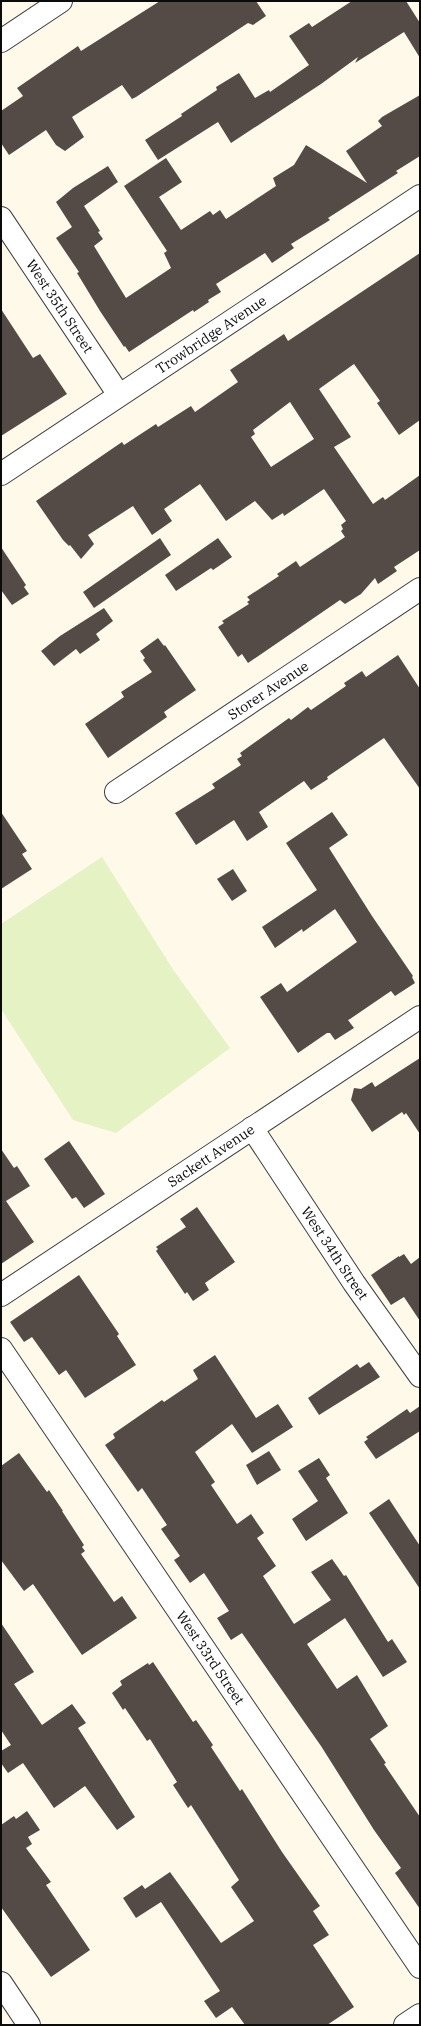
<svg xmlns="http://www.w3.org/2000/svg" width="421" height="2026" font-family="'IBM Plex Serif',serif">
<rect width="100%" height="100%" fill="#fff9e9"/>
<path fill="#e5f2c3" d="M102,857l72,114 56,77 -114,85 -43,-13 -72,-111v-85z"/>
<g fill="#544b47" fill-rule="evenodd">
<path d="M160,1h96l10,15 -13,9 -5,-2 -112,74 -4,2 -10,-14 -50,32 12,20 -19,14 -9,-6 -10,-15 -37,25 -8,-12v-32l22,-15 -6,-8 61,-42 3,5z"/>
<path d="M352,1h54l14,22v35l-16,-26 -49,31 3,-6 -37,27 -90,59 -13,-21 -60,38 -13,-20 37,-24 -1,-2 36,-24 -1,-3 23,-14 16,25 14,-8 1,2 39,-27 -20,-29 20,-13 3,4z"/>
<path d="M420,95v61l-24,15 2,2 -70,45 2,2 -39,24 3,4 -22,15 -7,-10 -49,31 5,8 -13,8 1,2 -15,10 -1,-2 -64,42 -4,-6 -1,1 -24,-36 -23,-38 2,-1 -23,-34 16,-11 -16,-25 17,-14 35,-22 10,16 -34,24 16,25 -2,1 5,7 -9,7 32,52 45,-30 -7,-15 3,-2 -43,-65 42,-28 16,24 -23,15 22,33 29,-19 3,4 7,-5 6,9 50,-33 -3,-8 21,-13 12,-20 61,38 -21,-32 36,-25 -4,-5 4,-4z"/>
<path d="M420,253v167l-21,15 -22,-32 3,-2 -26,-37 -35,25 32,48 -17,10 39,57 10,-7 2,3 35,-25v75l-26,17 3,4 -19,13 -3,-6 -14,16 -16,10 -5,-4 -92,63 -6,-9 -4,3 -20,-30 6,-4 -2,-2 27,-17 -2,-2 3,-2 -3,-3 32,-21 -2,-2 19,-13 4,6 45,-30 -4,-6 2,-2 -2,-4 5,-4 -22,-32 -40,27 -1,-3 -11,7 -17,-19 -29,20 -26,-37 -36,25 8,12 -20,14 -19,-29 -45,29 6,9 -13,15 -11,-14 -1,1 -6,-6 -27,-39 86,-59 2,3 32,-21 2,3 33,-21 4,6 43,-30 -8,-12 54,-36 4,7zM290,402l24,37 -43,28 -20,-30 4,-3 -2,-4z"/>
<path d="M1,309l32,49 7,-4 27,40 -66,42z"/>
<path d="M160,538l11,17 -77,53 -11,-16z"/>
<path d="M218,538l14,19 -19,13 -2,-2 -35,23 -11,-16z"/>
<path d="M1,547l25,38 -2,2 5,7 -17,11 -11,-15z"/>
<path d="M104,608l9,13 -17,13 4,6 -20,14 -4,-5 -22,17 -13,-15 19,-15z"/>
<path d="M158,638l6,8 1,-1 31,45 -32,22 3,5 -59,41 -23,-34 39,-27 -3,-5 31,-20 -9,-12 2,-2 -5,-7z"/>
<path d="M398,655l22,34v100l-36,-51 -57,39 1,2 -17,11 -7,-9 -45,31 9,15 -21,14 -13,-21 -38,25 -21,-32 40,-25 -3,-4 29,-19 -4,-6 5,-3 -2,-3 49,-35 2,2 17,-13 3,3 35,-24 -2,-3 18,-12 4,6z"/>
<path d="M1,812l26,39 -5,3 10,15 -31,20z"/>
<path d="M332,812l16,23 -19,13 43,68 41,60 -1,1 3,6 -20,13 -4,-5 -41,28 -2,1 6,8 -19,12 -5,-7h-3l-29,20 -38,-56 21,-14 6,9 70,-50 -22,-33 -32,23 -1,-3 -27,19 -13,-21 55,-37 -31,-47z"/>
<path d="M233,869l14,22 -15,10 -15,-22z"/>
<path d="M420,1058v76l-14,-21 -2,2 -2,-3 -30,20 -21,-32 3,-12 7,1 11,-7 3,5z"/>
<path d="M69,1141l36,53 -21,14 -8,-11 -4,2 -28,-40z"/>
<path d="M1,1149l13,19 3,-2 13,20 -24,15 28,41 -33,22z"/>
<path d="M197,1207l38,55 -30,21 4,7 -16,11 -6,-9 -2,2 -29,-43 2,-2 -2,-2 30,-20 -6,-8z"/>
<path d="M404,1254l7,10 9,-7v64l-16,-24 -13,8 -20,-30 28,-19v1z"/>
<path d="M79,1275l40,59 -2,2 19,29 -51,33 -19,-28 -7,5 -27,-38 -8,5 -14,-20z"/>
<path d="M215,1355l41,63 22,-14 15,23 -41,26 -20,-29 -37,28 20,30 -4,3 26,39 14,-10 13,19 -7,5 19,28 -13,10 31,48 37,-24 -20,-28 21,-13 12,17 2,-1 42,67 4,-3 15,23 -24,15 -38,-59 -38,26 30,45 20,-14 31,51 -18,13 16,24 -2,1 36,53v92l-25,-36 6,-5 -27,-38 -53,-84 -79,-113 -11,7 -14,-22 12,-7 -25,-38 -14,10 -16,-23 6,-4 -19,-27 6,-4 -25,-37 -4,4 -33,-47 10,-7 -2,-4 49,-34 2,2 34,-23 -5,-9z"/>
<path d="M369,1362l11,15 -61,38 -11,-17 49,-34 3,4z"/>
<path d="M420,1406v25l-44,28 -12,-17 4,-3 -2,-2 41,-28 3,4z"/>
<path d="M269,1451l12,19 -24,15 -11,-20z"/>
<path d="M19,1453l28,39 2,-2 14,21h-1l22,34 -2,2 3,4 -4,3 33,48 8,-6 15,22 -55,37 -49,-71 -9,7 -23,-31v-94z"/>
<path d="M319,1458l11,17 -4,3 22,35 -42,28 -14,-22 26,-18 -20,-30z"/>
<path d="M389,1499l31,47v43l-51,-76z"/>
<path d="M1,1623l33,49 -20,12 28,41 30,-21 14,19 -8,5 57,89 -18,13 -32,-44 -31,22 -31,-45 -15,10 -7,-10v-12l10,-6 -10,-15z"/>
<path d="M153,1662l40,60 3,-2 17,25 -2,2 29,44 2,-2 40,63 38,54 -7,5 16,24 -16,10 41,62 -27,18h-82l-13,-18 -16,11 -12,-17 16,-10 -59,-89 -25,16 -13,-20 19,-13 3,4 25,-17 51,71 33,-22 -23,-34 8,-7 -48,-75 -3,3 -15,-23 4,-3 -27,-43 -3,2 -22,-33 -2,2 -11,-17 10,-8 -2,-4 28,-18 1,2z"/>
<path d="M27,1811l13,19 -12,7 4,7 -6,4 25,34 -5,3 44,65 -39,27 -50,-70v-82l13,-9 2,3z"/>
</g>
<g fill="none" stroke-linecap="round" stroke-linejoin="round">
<g stroke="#3e3e3e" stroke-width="24">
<g id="minor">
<path d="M1,41l60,-40"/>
<path id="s1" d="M1,218l118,177"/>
<path id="s2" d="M1,474l419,-278"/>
<path id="s3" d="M116,792l304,-203"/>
<path id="s4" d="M252,1128l102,155 66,93"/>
<path id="s5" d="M1,1295l419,-278"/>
<path id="s6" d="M1,1349l419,618"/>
<path d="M1,1983l28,42"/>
<path d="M405,2025l15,-10"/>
</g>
</g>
<use href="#minor" stroke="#fff" stroke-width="22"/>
</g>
<g text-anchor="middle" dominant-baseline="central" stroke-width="4" stroke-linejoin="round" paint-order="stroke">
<g font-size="14" fill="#0b0b0b" stroke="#fff">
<text stroke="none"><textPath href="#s1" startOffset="106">West 35th Street</textPath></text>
<text stroke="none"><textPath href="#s2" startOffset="252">Trowbridge Avenue</textPath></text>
<text stroke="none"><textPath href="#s3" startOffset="183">Storer Avenue</textPath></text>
<text stroke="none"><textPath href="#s5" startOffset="252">Sackett Avenue</textPath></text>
<text stroke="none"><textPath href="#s4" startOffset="150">West 34th Street</textPath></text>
<text stroke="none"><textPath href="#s6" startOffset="373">West 33rd Street</textPath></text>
</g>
</g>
<rect width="421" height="2026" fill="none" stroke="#0b0b0b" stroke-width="4"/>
</svg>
